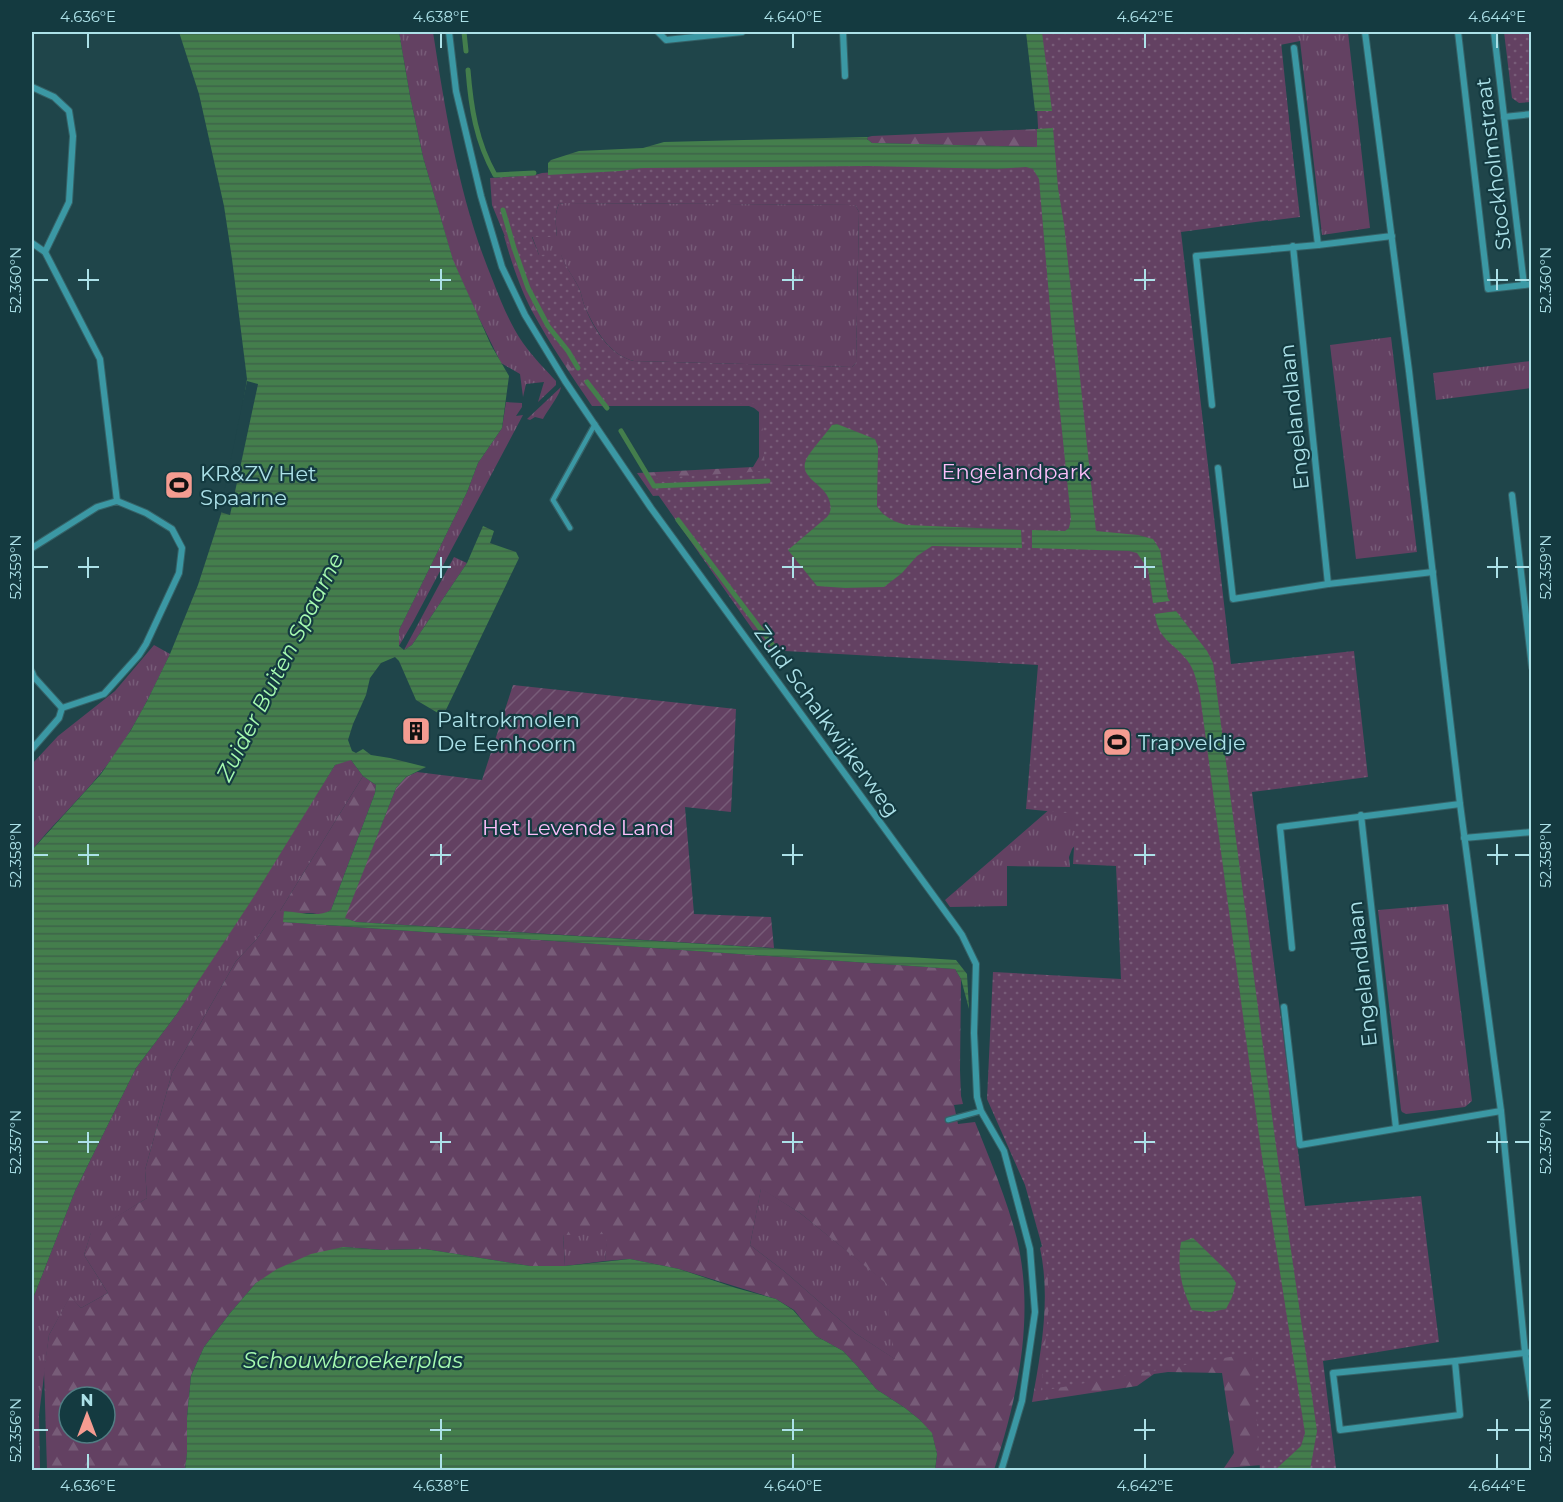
<svg xmlns="http://www.w3.org/2000/svg" width="1563" height="1502" font-family="Montserrat,sans-serif">
<defs>
<pattern id="grass-tufts" width="24" height="20" patternUnits="userSpaceOnUse" patternTransform="scale(1.5)"><rect width="24" height="20" fill="#634162"/><path d="M3 7l-1-3M5 7V3M7 7l1-3M15 17l-1-3M17 17v-4M19 17l1-3" fill="none" stroke="#775c78"/></pattern>
<pattern id="forest-firs" width="22" height="20" patternUnits="userSpaceOnUse" patternTransform="scale(1.5)"><rect width="22" height="20" fill="#634162"/><path d="M5 1l3.5 6h-7zM16 11l3.5 6h-7z" fill="#775c78"/></pattern>
<pattern id="park-dots" width="8" height="8" patternUnits="userSpaceOnUse" patternTransform="scale(1.5)"><rect width="8" height="8" fill="#634162"/><path d="M2 2h.1M6 6h.1" fill="none" stroke="#775c78" stroke-width="1.8" stroke-linecap="round"/></pattern>
<pattern id="garden-furrows" width="10" height="10" patternUnits="userSpaceOnUse" patternTransform="scale(1.5)"><rect width="10" height="10" fill="#634162"/><path d="M-1 1l2-2M0 10L10 0M9 11l2-2" fill="none" stroke="#775c78"/></pattern>
<pattern id="water-rules" width="6" height="5" patternUnits="userSpaceOnUse" patternTransform="scale(1.5)"><rect width="6" height="5" fill="#447e4c"/><path d="M0 2.5h6" fill="none" stroke="#3d6449"/></pattern>
</defs>
<rect width="100%" height="100%" fill="#1f454a"/>
<g fill="url(#grass-tufts)">
<path d="M399,32h34c13,84 27,170 60,249 8,21 17,43 30,62 9,13 22,26 33,38v4l-18,17 6,-20 -18,2 -3,13 -3,-23 -19,-11 -27,-55 -21,-47 -30,-104 -13,-61z"/>
<path d="M1215,32h133l22,196 -48,7 -22,-194 -20,4 20,172 -32,4 -8,-57z"/>
<path d="M564,203l291,2 4,7 -3,151 -4,4 -218,-6c-25,-6 -39,-32 -49,-54 -3,-6 -3,-13 -6,-19 -5,-11 -14,-21 -18,-33h-22l-7,-19h25c-1,-11 -3,-22 2,-32z"/>
<path d="M1391,337l26,215 -61,7 -26,-214z"/>
<path d="M1531,361v27l-95,12 -3,-27z"/>
<path d="M561,387c-1,8 -14,24 -18,32l-8,-2 -5,3 -3,-1z"/>
<path d="M506,402l16,1v4l-6,9 7,-1 -110,207 -14,24v-16l68,-138 11,-29 24,-35z"/>
<path d="M454,557l13,6 -55,82 -8,5z"/>
<path d="M154,645l16,9c-20,42 -40,84 -70,120 -22,27 -47,50 -68,76v-86l26,-28 57,-45z"/>
<path d="M1165,740l-93,109 -3,8 1,10 -63,-1v40l-57,1 -5,-7 106,-92z"/>
<path d="M347,760h4l12,16 -83,135h-4l-20,29 -20,21 -64,112 -27,97 2,28 -56,35 -7,22 24,38 -27,15 -11,-11 -21,38 -10,80 1,55h-8v-169l43,-110 61,-123 40,-53 159,-250z"/>
<path d="M1448,904l24,197 -7,6 -59,7 -4,-2 -1,-2 -23,-200z"/>
<path d="M761,1188l39,25 94,76 -5,16 7,55 -41,-27 -71,-62 -34,-26z"/>
<path d="M563,1234h45l-3,27 -40,5z"/>
</g>
<g fill="url(#forest-firs)" fill-rule="evenodd">
<path d="M1037,129v18l-165,-4 -5,-4 1,-2 4,-1z"/>
<path d="M504,236h8l67,119 196,42 4,91 -126,8 -16,-23 116,-6 6,-10v-45l-5,-4 -5,-2h-157c-21,-31 -42,-62 -60,-95 -12,-23 -21,-50 -28,-75z"/>
<path d="M363,776l13,9 -1,8 -44,117c-12,8 -13,2 -24,3 -8,0 -17,6 -24,9l672,47 6,10 -1,91 1,26 2,8 -9,1 4,19 17,-2c15,38 32,77 42,117 18,77 1,158 -23,231h-59l2,-16 -5,-20 -12,-14 -15,-12 -29,-19 -18,-22 -15,-16 -27,-15 -9,-10 -13,-16 -18,-11 -97,-30 -49,-10 -25,2 2,-27 -44,1 2,31h-35l-105,-17 -42,1 -40,-3 -87,36 -25,29 -27,35 -13,29 -4,42v35l-2,17h-138l-3,-100 5,-35 21,-39 11,12 27,-15 -24,-38 7,-23 56,-34 -2,-28 27,-97 64,-112 20,-21 20,-29h4zM761,1189l39,24 93,76c-11,18 1,50 2,70l-40,-26 -71,-62 -34,-26zM69,1397h36v36h-36z"/>
<path d="M1049,1239l214,115 -1,111 -38,3 10,-15 -12,-80 -54,-1 -14,2 -17,12 -105,16c9,-50 19,-103 8,-154z"/>
</g>
<g fill="url(#park-dots)" fill-rule="evenodd">
<path d="M1028,32h252l19,184 -118,16 50,432 123,-13 14,126 -116,15 53,414 116,-10 18,146 -116,19 13,107 -76,2 -8,-117 -211,38 8,-89 -2,-38 -22,-79 -38,-86 6,-127 128,7 -5,-113 -43,-2 3,-50 -50,-5 12,-144 -271,-15 -120,-171 118,-8 -4,-67 -165,-3 -41,-55 -21,-39 -42,-102 -2,-27 45,-3 7,-2 104,-7 394,-1 -3,-57zM564,203l291,2 4,7 -3,151 -4,4 -218,-6c-25,-6 -40,-32 -49,-54 -3,-6 -3,-13 -6,-19 -5,-11 -14,-21 -18,-34l-22,1 -7,-18h25c-1,-11 -3,-23 2,-33z"/>
<path d="M1504,32h27v70l-12,1 -7,-5z"/>
</g>
<path fill="url(#garden-furrows)" d="M513,685l223,24 -5,103 -46,-5 9,107 77,3 3,31 -418,-26 -12,-4 52,-130 10,-11 11,-5 65,8z"/>
<g fill="url(#water-rules)">
<path d="M179,32h220l11,64 13,61 30,103 38,85 18,31 -7,52 -24,35 -11,29 -63,128 -5,10v16l5,4 8,-5 55,-82 16,-37 11,5 -4,12 26,9 3,6 -76,158 -27,-16 -17,-39 -4,-4 -14,6 -11,15 -4,17 -13,29 -5,16 4,11 4,2 7,-4 8,6 19,3 36,9 -20,10 -10,11 -51,130 11,4 600,38 11,14 2,35 -8,-30 -6,-10 -672,-47 1,-11c15,1 34,7 47,-1l44,-117 1,-8 -13,-9 -12,-16 -16,5 -84,136 -75,114 -40,53 -61,123 -43,110v-451l69,-76 30,-44 16,-29 23,-47 28,-69 23,-71 21,-104 5,-31 -15,-120 -8,-53 -25,-112z"/>
<path d="M1026,32h16l10,79h-17z"/>
<path d="M1053,128l5,60 6,36 32,307 42,4 15,4 7,11 8,48 2,3 -17,2 -5,-34 -11,-16 -8,-2 -97,-3v-18l33,1 4,-3 2,-9 -18,-176 -14,-164 -6,-10 -7,-2 -29,2 -129,-3 -225,2 -23,3 -72,4v-12l3,-3 28,-9 64,-3 21,-6 204,-5 -1,2 5,4 165,4v-18z"/>
<path d="M837,424l38,15 3,8 -1,59c5,10 19,17 30,19l114,5 1,18 -90,-2 -15,10 -15,17 -18,14 -39,1 -28,-2 -29,-36 39,-33c4,-5 4,-8 3,-14 -3,-19 -32,-24 -24,-43 4,-9 20,-26 26,-35z"/>
<path d="M1176,611l31,40 6,12 63,483 41,285 -7,39h-35l26,-24 4,-13 -44,-283 -61,-455c-3,-12 -5,-25 -13,-35 -14,-18 -29,-20 -32,-46z"/>
<path d="M1193,1238l37,36 6,9 -4,14 -6,12 -16,3 -18,-2c-11,-24 -15,-41 -11,-68z"/>
<path d="M343,1247l40,3 42,-1 105,17h35l65,-7 49,10 57,19 40,11 17,11 14,16 9,10 27,15 15,16 18,22 29,19 15,12 12,13 5,21 -2,16h-750l2,-17v-35l4,-42 13,-29 27,-35 25,-29 21,-14 34,-15z"/>
</g>
<path fill="#1f454a" d="M247,381l11,3 -28,131 -10,-3z"/>
<g fill="none" stroke-linecap="round" stroke-linejoin="round">
<g stroke="#447e4c" stroke-width="5">
<path d="M464,32l2,19"/>
<path d="M468,70c3,38 8,71 27,105l39,-2"/>
<path d="M503,210l11,38 14,40 20,38 20,25 10,17"/>
<path d="M587,382l20,26"/>
<path d="M621,431l33,55 114,-5"/>
<path d="M678,520l103,136"/>
</g>
<g stroke="#356267" stroke-width="7">
<g id="lane">
<path d="M570,528l-17,-28 42,-76"/>
<path d="M948,1120l33,-9"/>
</g>
</g>
<g stroke="#356267" stroke-width="8">
<g id="street">
<path d="M449,32l7,59 25,105 21,71 23,48 40,66 86,127 304,417 7,10 14,29 -2,69 3,64 4,14 23,40 26,98 5,63 -13,89 -20,67"/>
<path d="M658,32l8,8 76,-8"/>
<path d="M843,32l2,44"/>
<path d="M1365,32l44,339 51,433 41,307 24,241 7,47"/>
<path d="M1458,32l30,257 36,-4"/>
<path d="M1494,32l30,253 8,-1"/>
<path d="M1294,48l24,197"/>
<path d="M32,87l22,10 15,14 4,25 -4,66 -24,50"/>
<path d="M1504,117l28,-3"/>
<path d="M32,243l13,9 55,107 17,142"/>
<path d="M1293,246l35,338"/>
<path d="M1212,405l-16,-149 122,-11 74,-9"/>
<path d="M1218,468l15,131 95,-15 105,-12"/>
<path d="M1512,495l20,172"/>
<path d="M32,548l65,-41 20,-6 29,12 26,16 10,19 -3,25 -33,71 -7,11 -35,39 -42,14 -28,-31 -2,-5"/>
<path d="M32,749l27,-31 3,-10"/>
<path d="M1361,815l35,313"/>
<path d="M1464,838l68,-6"/>
<path d="M1292,948l-12,-121 180,-23"/>
<path d="M1284,1007l16,138 201,-34"/>
<path d="M1455,1361l5,54 -120,15 -7,-57 122,-12 77,-9"/>
</g>
</g>
<use href="#lane" stroke="#3b98a4" stroke-width="4.5"/>
<use href="#street" stroke="#3b98a4" stroke-width="6"/>
</g>
<path fill="none" stroke="#ace1e8" stroke-width="2" d="M88,33v15M441,33v15M793,33v15M1145,33v15M1497,33v15M88,269v21M441,269v21M793,269v21M1145,269v21M1497,269v21M33,280h15M78,280h21M430,280h21M782,280h21M1134,280h21M1487,280h21M1515,280h15M88,557v21M441,557v21M793,557v21M1145,557v21M1497,557v21M33,567h15M78,567h21M430,567h21M782,567h21M1134,567h21M1487,567h21M1515,567h15M88,844v21M441,844v21M793,844v21M1145,844v21M1497,844v21M33,855h15M78,855h21M430,855h21M782,855h21M1134,855h21M1487,855h21M1515,855h15M88,1132v21M441,1132v21M793,1132v21M1145,1132v21M1497,1132v21M33,1142h15M78,1142h21M430,1142h21M782,1142h21M1134,1142h21M1487,1142h21M1515,1142h15M441,1419v21M793,1419v21M1145,1419v21M1497,1419v21M33,1430h15M430,1430h21M782,1430h21M1134,1430h21M1487,1430h21M1515,1430h15M88,1454v15M441,1454v15M793,1454v15M1145,1454v15M1497,1454v15"/>
<defs>
<g id="stadium-square" transform="scale(1.5)"><rect x="-9" y="-9" width="18" height="18" rx="4" fill="#f59c91" stroke="#143a40"/><path d="M0-5a6.5 5 0 1 0 0 10a6.5 5 0 1 0 0-10ZM-3.5-1.8h7v3.6h-7Z" fill="#111"/></g>
<g id="building-square" transform="scale(1.5)"><rect x="-9" y="-9" width="18" height="18" rx="4" fill="#f59c91" stroke="#143a40"/><path d="M-4-6H4V6H1V3H-1V6H-4ZM-2.5-4.3h1.7v1.8h-1.7ZM.8-4.3h1.7v1.8H.8ZM-2.5-1h1.7V.8h-1.7ZM.8-1h1.7V.8H.8Z" fill="#111"/></g>
</defs>
<g fill-rule="evenodd">
<use href="#stadium-square" x="179" y="485"/>
<use href="#building-square" x="416" y="731"/>
<use href="#stadium-square" x="1117" y="742"/>
</g>
<g text-anchor="middle" dominant-baseline="central" stroke-width="4.5" stroke-linejoin="round" paint-order="stroke">
<g font-size="21" fill="#ace1e8" stroke="#143a40">
<text transform="translate(1493 164) rotate(-97)">Stockholmstraat</text>
<text transform="translate(1294 417) rotate(-96)">Engelandlaan</text>
<text transform="translate(827 721) rotate(54)">Zuid Schalkwijkerweg</text>
<text transform="translate(1362 974) rotate(-96)">Engelandlaan</text>
</g>
<g font-size="21" fill="#fcbffa" stroke="#143a40">
<text x="1016" y="471">Engelandpark</text>
<text x="578" y="827">Het Levende Land</text>
</g>
<g font-size="21" fill="#ace1e8" stroke="#143a40" text-anchor="start">
<text x="200" y="473">KR&amp;ZV Het<tspan x="200" dy="24">Spaarne</tspan></text>
<text x="437" y="719">Paltrokmolen<tspan x="437" dy="24">De Eenhoorn</tspan></text>
<text x="1138" y="742">Trapveldje</text>
</g>
<g font-size="22" font-style="italic" fill="#a6fab0" stroke="#143a40">
<text transform="translate(280 667) rotate(-63)">Zuider Buiten Spaarne</text>
<text x="353" y="1360">Schouwbroekerplas</text>
</g>
</g>
<rect width="1563" height="1502" fill="none" stroke="#143a40" stroke-width="66"/>
<g transform="translate(87 1415)"><circle r="28" fill="#143a40" stroke="#517d83" stroke-width="1.5"/>
<path d="M0-4.5L10 22L0 15L-10 22Z" fill="#f59c91"/>
<text y="-9" font-size="16" font-weight="bold" text-anchor="middle" fill="#ace1e8">N</text>
</g>
<rect x="33" y="33" width="1497" height="1436" fill="none" stroke="#ace1e8" stroke-width="2"/>
<g font-size="15" text-anchor="middle" fill="#ace1e8">
<text x="88" y="22">4.636°E</text>
<text x="441" y="22">4.638°E</text>
<text x="793" y="22">4.640°E</text>
<text x="1145" y="22">4.642°E</text>
<text x="1497" y="22">4.644°E</text>
<text transform="translate(16 280) rotate(-90)" y="5">52.360°N</text>
<text transform="translate(1546 280) rotate(-90)" y="5">52.360°N</text>
<text transform="translate(16 567) rotate(-90)" y="5">52.359°N</text>
<text transform="translate(1546 567) rotate(-90)" y="5">52.359°N</text>
<text transform="translate(16 855) rotate(-90)" y="5">52.358°N</text>
<text transform="translate(1546 855) rotate(-90)" y="5">52.358°N</text>
<text transform="translate(16 1142) rotate(-90)" y="5">52.357°N</text>
<text transform="translate(1546 1142) rotate(-90)" y="5">52.357°N</text>
<text transform="translate(16 1430) rotate(-90)" y="5">52.356°N</text>
<text transform="translate(1546 1430) rotate(-90)" y="5">52.356°N</text>
<text x="88" y="1491">4.636°E</text>
<text x="441" y="1491">4.638°E</text>
<text x="793" y="1491">4.640°E</text>
<text x="1145" y="1491">4.642°E</text>
<text x="1497" y="1491">4.644°E</text>
</g>
</svg>
